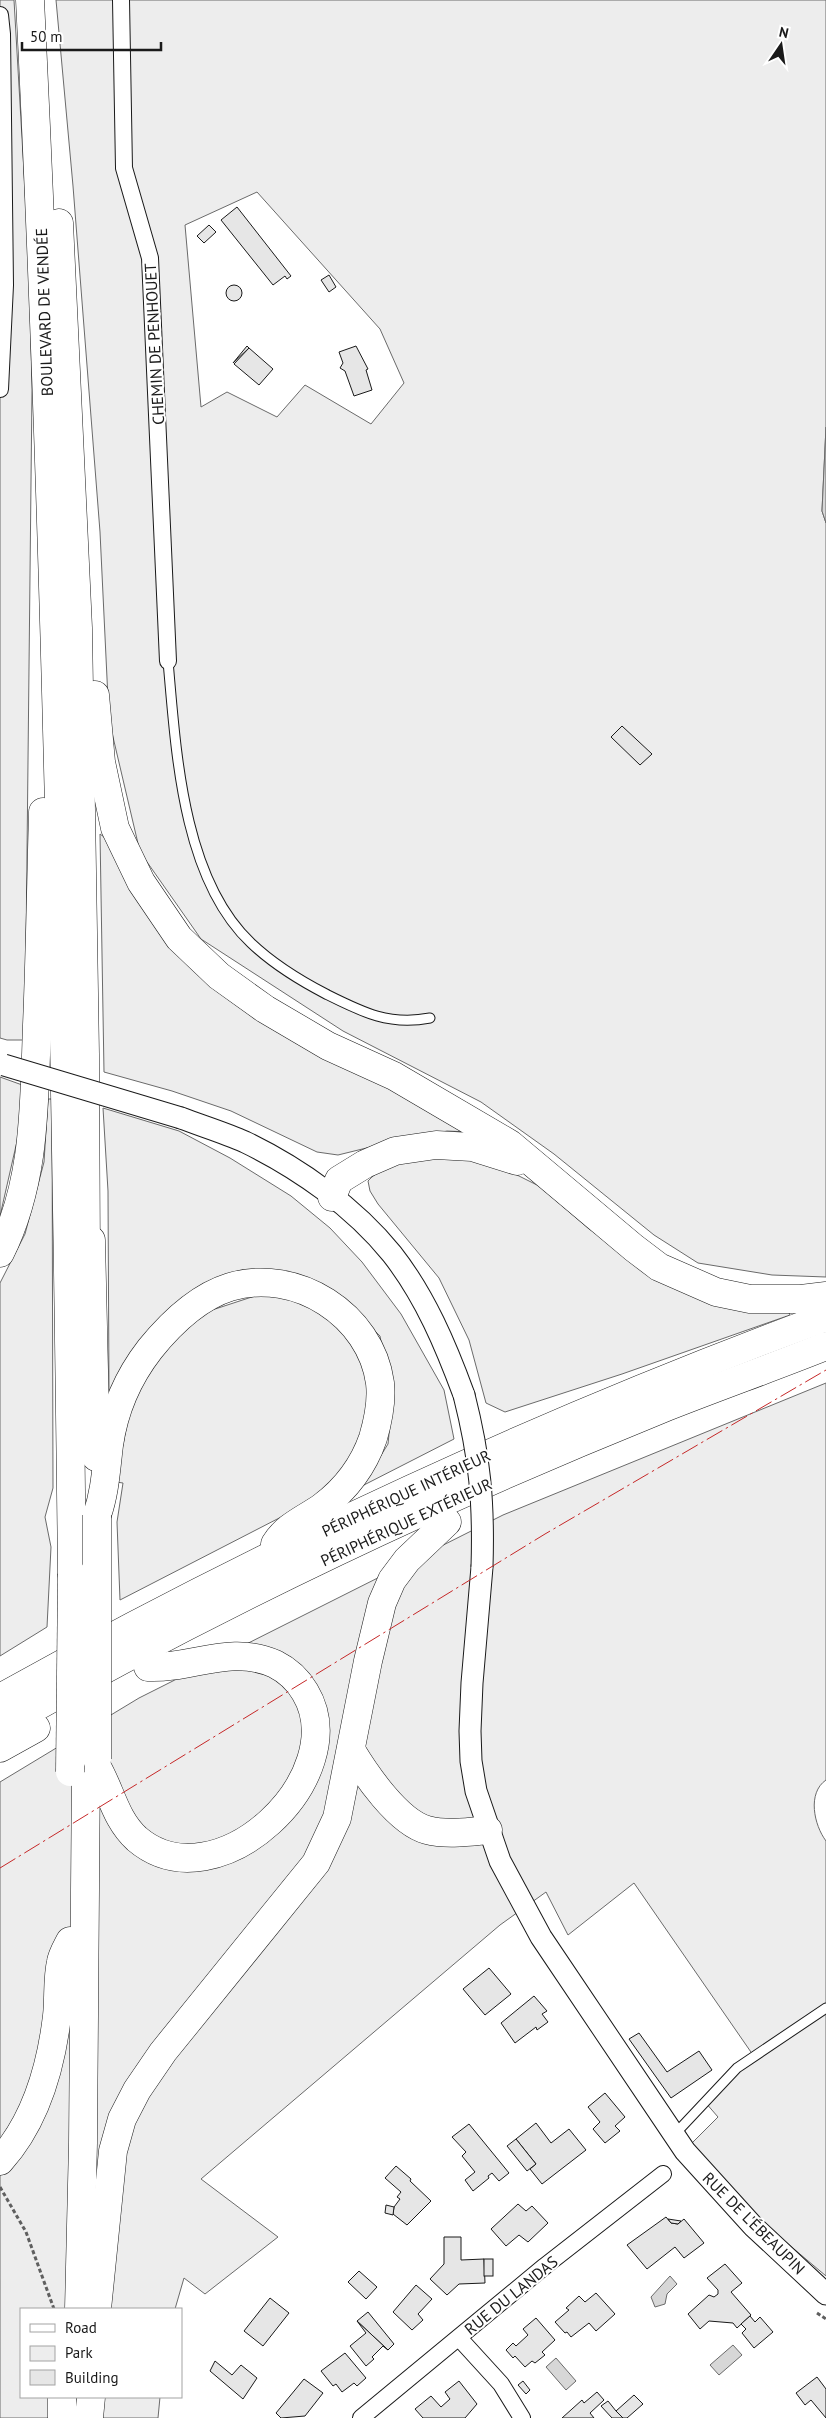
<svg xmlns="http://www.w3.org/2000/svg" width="826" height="2418" font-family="'PT Sans',sans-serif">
<rect width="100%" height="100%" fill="#fff"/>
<g fill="#ededed" stroke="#6a6a6a" fill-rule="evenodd">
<path d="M0,0h14l15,259 3,131 -7,650h-18l-7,-2z"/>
<path d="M56,0h770v427l-4,84 4,12v754l-54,-2 -74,-12 -44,-28 -100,-81 -73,-52 -138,-71 -142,-92 -61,-87 -31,-132 -9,-188 -27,-346zM257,192l123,137 24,54 -33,41 -66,-39 -28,32 -50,-25 -26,15 -16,-182z"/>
<path d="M100,834l4,3 60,101 37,40 63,45 118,60 88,49 -23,-1 -44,8 -65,16 -21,-3 -86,-41 -59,-20 -68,-19z"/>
<path d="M0,1077l25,9 -5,42 -20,88z"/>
<path d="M48,1099h4l1,389 -8,29 6,30 -4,80 -47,29v-373l25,-49 19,-72z"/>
<path d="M103,1108l76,23 51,27 61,38 39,32 32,34 39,52 43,76 10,49 -92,47 26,-42 4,-41 -12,-67 -33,-32 -40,-23 -131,26 -67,86 -1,-202z"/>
<path d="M463,1157l28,5 48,24 50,43 75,51 122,27 4,8 -168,59 -117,38 -19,-9 -17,-63 -30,-62 -61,-74 -8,-13 -2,-10c20,-23 66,-23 95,-24z"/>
<path d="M264,1293l33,7 25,12 28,22 15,33 5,44 -14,40 -36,46 -200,103 -3,-78 6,-39 -7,-1 12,-64 15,-42 25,-31 38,-33z"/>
<path d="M826,1383v397c-19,13 -12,45 0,61v435l-76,-64 -59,-68 27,-27 -13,-15 48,-47 -119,-172 -66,52 -22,-43 -46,33 -299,254 77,58 -73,57 -21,-16 -9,31h-154v88h139l-2,21h-158v-636l139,-84 364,-183z"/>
</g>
<g fill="#d7d7d7" stroke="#6a6a6a">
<path d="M826,427v96l-4,-12z"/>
<path d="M670,2276l7,8 -10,10 -2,10 -10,3 -4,-10z"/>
<path d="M733,2345l9,10 -23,20 -9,-10z"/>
<path d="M556,2358l20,23 -10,9 -20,-23z"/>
</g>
<g fill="#e6e6e6" stroke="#1a1a1a">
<path d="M237,207l54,69 -4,3 -2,-3 -12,9 -52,-65z"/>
<path d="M209,225l7,7 -12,11 -7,-7z"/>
<path d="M329,275l7,12 -7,5 -8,-12z"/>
<circle cx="234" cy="293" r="8"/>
<path d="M247,346l2,2 -16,15z"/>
<path d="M356,346l12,23 -2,1 6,20 -18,6 -9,-25 -5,-3 3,-5 -4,-11z"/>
<path d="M249,348l24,21 -14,16 -25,-21z"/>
<path d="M622,726l30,28 -12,11 -29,-28z"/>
<path d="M489,1968l22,26 -26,21 -22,-26z"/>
<path d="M534,1996l13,15 -5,3 6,8 -11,8 -1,-3 -21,16 -14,-20z"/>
<path d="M639,2033l28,39 32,-21 13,19 -41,28 -42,-59z"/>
<path d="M605,2093l20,24 -10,9 5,5 -15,12 -12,-14 7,-7 -12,-15z"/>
<path d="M536,2123l15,20 18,-14 17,21 -44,34 -12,-15 6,-5 -20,-25z"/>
<path d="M469,2124l40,49 -10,8 -7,-8 -4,3 1,2 -16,13 -8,-11 10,-8 -13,-16 4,-4 -14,-15z"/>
<path d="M516,2139l20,25 -9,7 -20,-25z"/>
<path d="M396,2166l15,13 -1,2 21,20 -24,24 -14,-11 1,-7 6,-8 -3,-2 4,-5 -16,-14z"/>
<path d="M518,2204l8,7 6,-5 16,17 -20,19 -9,-7 -13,11 -15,-17z"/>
<path d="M386,2205l8,2 -1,8 -8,-2z"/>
<path d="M666,2217l5,6 7,1 6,-5 20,24 -20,15 -9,-11 -28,22 -20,-24z"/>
<path d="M668,2219l13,2 -3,3 -7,-1z"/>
<path d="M444,2237h17v23l23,-1 1,24 -26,1 -12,11 -17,-16 14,-15z"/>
<rect x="484" y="2259" width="9" height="17"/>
<path d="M725,2264l17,19 -11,9 20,23 -14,13 -4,-5 -24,-2 -9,8 -12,-15 21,-19 5,2 4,-3v-4l-11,-12z"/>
<path d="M359,2271l18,16 -11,12 -18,-17z"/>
<path d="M416,2285l16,14 -14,15 5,6 -11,10 -19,-18z"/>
<path d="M596,2293l19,21 -19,17 -7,-8 -18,14 -4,-5 -2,1 -10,-11 14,-12 -3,-2 13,-12 6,6z"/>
<path d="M270,2298l19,15 -26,33 -19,-15z"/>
<path d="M368,2312l26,32 -6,6 -31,-29z"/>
<path d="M750,2316l5,6 5,-5 13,15 -19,16 -12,-15 4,-4 -5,-5z"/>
<path d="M536,2318l19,22 -13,12 3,3 -10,8 -3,-2 -7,6 -10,-11 -2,2 -7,-8 7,-7 3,3 12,-11 -5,-6z"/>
<path d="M357,2321l31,29 -5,-4 -11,11 2,2 -8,7 -16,-20 16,-13z"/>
<path d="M345,2353l21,25 -9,8 -3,-3 -12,9 -6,-8 -3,2 -12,-15z"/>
<path d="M215,2361l17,14 9,-10 16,13 -14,21 -33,-28z"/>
<path d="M817,2377l9,12v29l-15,-18 -6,5 -9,-12z"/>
<path d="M304,2379l19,14 -18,23 -24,2 -5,-5z"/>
<path d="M459,2381l18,23 -12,14h-42l-8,-9 16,-13 10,11 9,-8 -5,-7z"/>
<path d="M523,2381l7,9 -4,4 -8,-9z"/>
<path d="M597,2392l7,8 -14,13 4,5h-32l20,-18 2,3z"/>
<path d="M634,2395l9,9 -16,14h-4l-7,-7z"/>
<path d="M608,2401l8,10 7,7h-11l-11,-12z"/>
</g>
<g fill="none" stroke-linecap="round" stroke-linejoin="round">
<g stroke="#1a1a1a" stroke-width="11">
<g id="service">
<path d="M168,661c8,89 14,217 83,282 22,21 48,37 75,51 36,18 63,32 104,24"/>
<path d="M674,2135l63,-67 89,-60"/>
</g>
</g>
<g stroke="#1a1a1a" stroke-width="18">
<g id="minor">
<path d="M121,0l3,168 26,90 18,403"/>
<path d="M0,15l2,19 3,251 -5,104"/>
<path d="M459,2338l42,46 21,34"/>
<path d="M361,2418l184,-152 118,-92"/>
</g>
</g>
<g stroke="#1a1a1a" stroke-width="23">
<g id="tertiary">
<path d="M181,1118c21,8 44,15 64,24 54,26 109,65 147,112 33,42 54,92 72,141"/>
<path d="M482,1567l-10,116 -2,48 1,30 5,30 24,70 41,76 144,214 68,75 73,68"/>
</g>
</g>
<g stroke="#1a1a1a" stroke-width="29">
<g id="trunk">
<path d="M30,0c26,524 36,1049 42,1574"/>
<path d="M59,223l19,405 7,426 1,205"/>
<path d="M95,695l6,67 14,66 26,54 38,56 40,38 46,33 63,37 66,30 116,68 124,104 25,19 57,25 34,7h51l25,-3"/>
<path d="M332,1197l7,-17 26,-16 30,-13 41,-6 36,2 45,14"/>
<path d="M91,1240l5,217"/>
<path d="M0,1253c36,-72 34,-149 37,-228 3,-71 4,-142 6,-213"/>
<path d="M97,1515c8,-23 9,-45 12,-70 5,-35 20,-69 41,-96 21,-26 48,-52 80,-62 66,-20 141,28 150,96 2,18 -2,38 -7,55 -10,29 -27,51 -51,69 -17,12 -36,19 -47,37"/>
<path d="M0,1698c265,-148 542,-276 826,-381"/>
<path d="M0,1727c212,-120 434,-226 659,-317 55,-22 112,-42 167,-64"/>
<path d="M0,1748l36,-20"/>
<path d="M351,1750c15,25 47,72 76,80 19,5 41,2 61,0"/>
<path d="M97,1767c14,24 18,52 40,72 80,68 218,-64 168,-147 -7,-12 -18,-22 -30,-28 -45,-20 -82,5 -127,3"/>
<path d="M0,2161c36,-40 51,-94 57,-145 2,-18 0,-37 4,-54 1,-7 6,-15 9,-21"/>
<path d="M79,2309l4,-166 3,-379"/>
<path d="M97,2309l16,-158 9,-32 15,-29 26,-38 153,-189 21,-45 31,-157 14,-58 10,-23 15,-20 40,-38"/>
<path d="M62,2418v-21"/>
<path d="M89,2418l2,-21"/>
</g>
</g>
<g stroke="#5f5f5f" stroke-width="3" stroke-dasharray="4 2.5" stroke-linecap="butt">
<path d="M0,2187l26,45 28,77"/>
<path d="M817,2313l9,6"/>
</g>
<use href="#service" stroke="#fff" stroke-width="9"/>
<use href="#minor" stroke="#fff" stroke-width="16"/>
<use href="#tertiary" stroke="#fff" stroke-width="21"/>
<use href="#trunk" stroke="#fff" stroke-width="28"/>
<g stroke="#1a1a1a" stroke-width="23" stroke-linecap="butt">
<g id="tertiary-bridge">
<path d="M4,1065l177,53"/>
<path d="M464,1395c16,63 20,107 18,172"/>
</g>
</g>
<g stroke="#1a1a1a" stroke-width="29" stroke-linecap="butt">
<g id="trunk-bridge">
<path d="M97,1515v244"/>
<path d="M70,1772l2,-198"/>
</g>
</g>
<use href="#tertiary-bridge" stroke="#fff" stroke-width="21"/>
<use href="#trunk-bridge" stroke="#fff" stroke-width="28"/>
<path stroke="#c62828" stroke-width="1" stroke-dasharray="18 4 2.5 4" stroke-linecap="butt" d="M0,1868l545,-334 281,-164"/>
</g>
<g text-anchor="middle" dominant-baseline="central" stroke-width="4" stroke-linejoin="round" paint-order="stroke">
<g font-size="16" fill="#1a1a1a" stroke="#fff">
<text transform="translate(44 312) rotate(-92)">BOULEVARD DE VENDÉE</text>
<text transform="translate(154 344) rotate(-93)">CHEMIN DE PENHOUET</text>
<text transform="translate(406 1493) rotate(-25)">PÉRIPHÉRIQUE INTÉRIEUR</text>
<text transform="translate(406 1522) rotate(-25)">PÉRIPHÉRIQUE EXTÉRIEUR</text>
<text transform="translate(754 2223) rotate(45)">RUE DE L'ÉBEAUPIN</text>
<text transform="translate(511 2295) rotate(-39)">RUE DU LANDAS</text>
</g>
</g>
<rect x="20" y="2308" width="162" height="90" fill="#ffffff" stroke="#a3a3a3"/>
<rect x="30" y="2324" width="25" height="8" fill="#ffffff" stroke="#a3a3a3"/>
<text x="65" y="2333" font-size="15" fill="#1a1a1a">Road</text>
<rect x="30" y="2346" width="25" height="15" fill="#ededed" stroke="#a3a3a3"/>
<text x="65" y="2358" font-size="15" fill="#1a1a1a">Park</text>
<rect x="30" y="2370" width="25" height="15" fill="#e6e6e6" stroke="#a3a3a3"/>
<text x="65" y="2383" font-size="15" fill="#1a1a1a">Building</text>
<g transform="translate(781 45) rotate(13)" stroke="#ffffff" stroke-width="4" paint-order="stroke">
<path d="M0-4L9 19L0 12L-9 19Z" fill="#1a1a1a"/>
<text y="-8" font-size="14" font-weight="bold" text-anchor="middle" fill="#1a1a1a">N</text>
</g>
<path d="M22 42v8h139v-8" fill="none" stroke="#1a1a1a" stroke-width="2.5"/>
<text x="30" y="42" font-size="15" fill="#1a1a1a" stroke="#ffffff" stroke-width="4" paint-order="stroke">50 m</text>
</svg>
